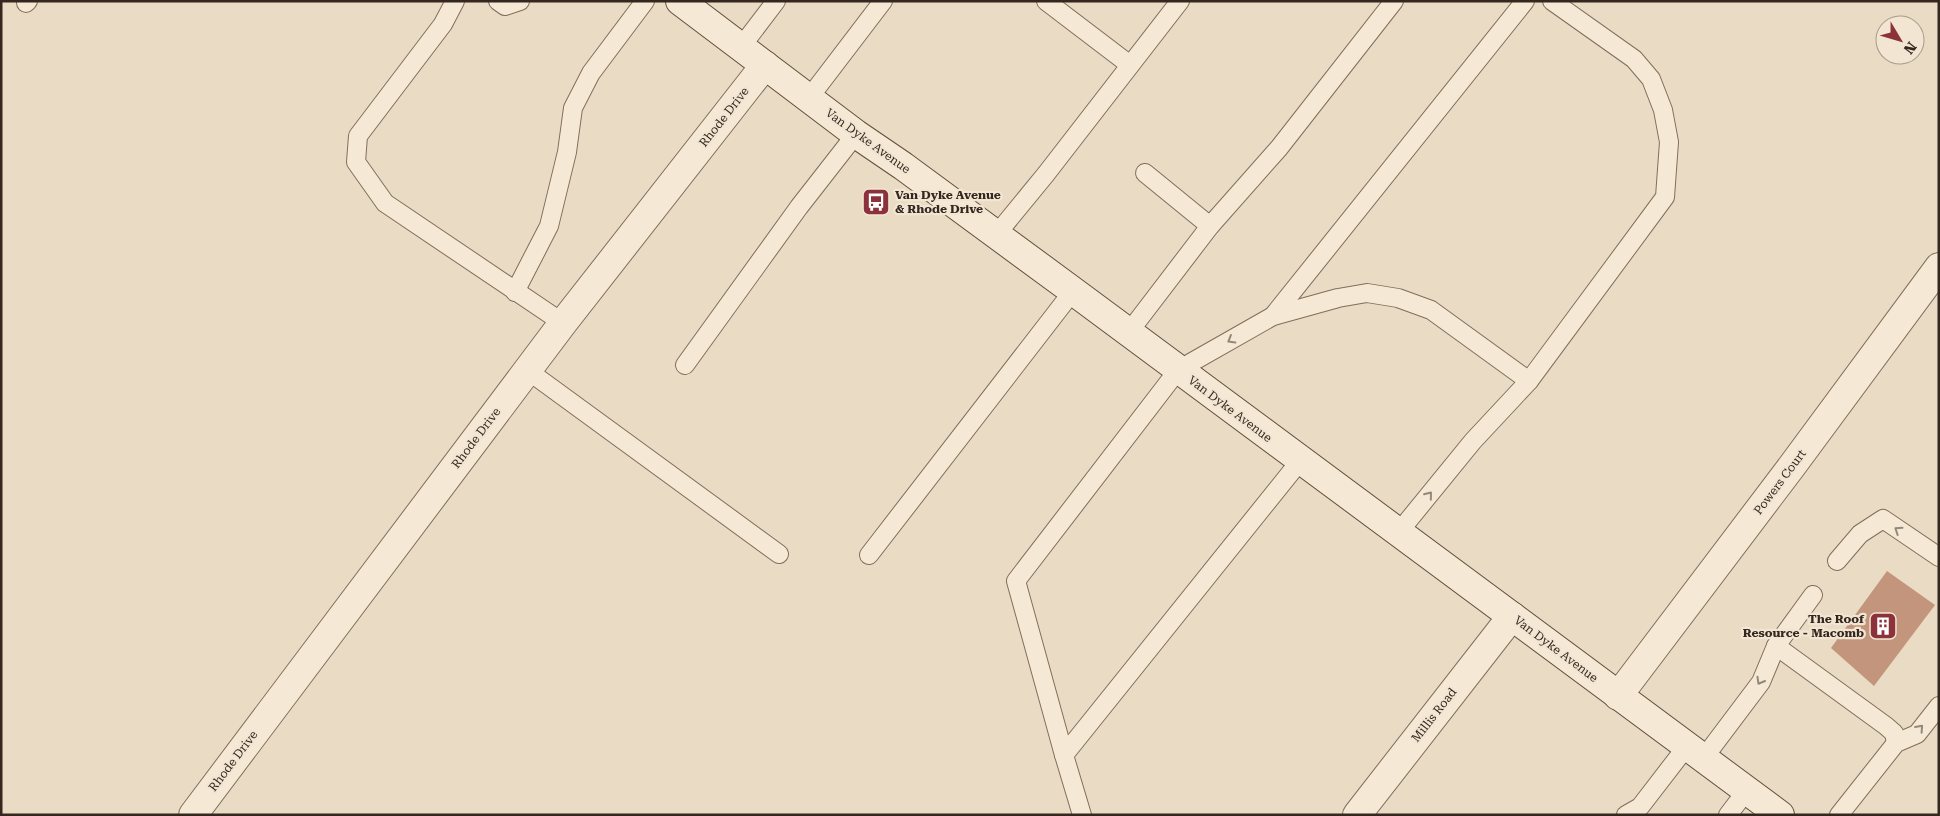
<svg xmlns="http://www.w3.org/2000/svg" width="1940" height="816" font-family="'Roboto Serif',serif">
<rect width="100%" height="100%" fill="#eadbc4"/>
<path fill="#c4957d" d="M1887,571l48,34 -61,81 -43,-38z"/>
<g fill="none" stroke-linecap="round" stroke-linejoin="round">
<g stroke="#826d5c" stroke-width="20">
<g id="lane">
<path d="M455,1l-12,23 -85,112 -2,26 29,41 178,120"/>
<path d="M498,1l7,5 15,-5"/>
<path d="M1046,1l84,64"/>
<path d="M26,3l2,-2"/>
<path d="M741,47l35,-46"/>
<path d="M809,98l74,-97"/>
<path d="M1145,173l65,53"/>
<path d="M996,235l50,-61 134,-173"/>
<path d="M515,292l34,-66 18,-74 6,-44 18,-35 54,-72"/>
<path d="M1273,316l252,-315"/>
<path d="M1129,332l81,-106 69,-78 115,-147"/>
<path d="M685,365l114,-158 57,-73"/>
<path d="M527,370l252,184"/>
<path d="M1398,533l75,-92 56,-60 136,-184 4,-55 -6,-32 -12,-31 -17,-20 -82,-58"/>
<path d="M869,555l204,-264"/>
<path d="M1837,561l23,-27 23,-15 56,38"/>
<path d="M1776,646l110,80 8,7 2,10"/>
<path d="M1064,755l-48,-174 162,-211 95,-54 65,-18 29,-5 31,5 33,12 98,71"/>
<path d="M1703,759l58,-77 15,-36 37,-51"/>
<path d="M1082,815l-18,-60 236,-294"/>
<path d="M1626,815l14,-8 47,-61"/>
<path d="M1728,815l19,-25"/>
<path d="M1839,815l57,-72 21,-9 22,-28"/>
</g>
</g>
<g stroke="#826d5c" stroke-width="30">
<g id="street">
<path d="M1618,696l174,-230 147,-199"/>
<path d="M193,815l370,-492 202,-258"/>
<path d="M1357,815l155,-199"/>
</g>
</g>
<g stroke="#644f3f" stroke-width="30">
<path id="secondary" d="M680,1l176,133 47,32 170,125 707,524"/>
</g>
<use href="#lane" stroke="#f5e9d6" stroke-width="18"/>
<use href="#street" stroke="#f5e9d6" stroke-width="28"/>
<use href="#secondary" stroke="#f5e9d6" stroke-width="28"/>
</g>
<defs><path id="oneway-chevron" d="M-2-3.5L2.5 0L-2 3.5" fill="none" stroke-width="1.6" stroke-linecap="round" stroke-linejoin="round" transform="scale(1.25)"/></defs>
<g stroke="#94887a">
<use href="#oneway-chevron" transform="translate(1231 340) rotate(150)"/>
<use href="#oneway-chevron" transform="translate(1429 495) rotate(-51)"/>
<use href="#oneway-chevron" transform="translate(1898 530) rotate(-146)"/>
<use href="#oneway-chevron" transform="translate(1760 681) rotate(120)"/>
<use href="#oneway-chevron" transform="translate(1920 728) rotate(-48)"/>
</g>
<defs>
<g id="bus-square" transform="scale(1.4375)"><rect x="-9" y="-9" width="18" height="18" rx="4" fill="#8c323a" stroke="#f2e6d3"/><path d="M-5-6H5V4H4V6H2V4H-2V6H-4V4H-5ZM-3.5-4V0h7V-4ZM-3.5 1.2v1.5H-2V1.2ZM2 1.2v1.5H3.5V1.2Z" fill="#fff"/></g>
<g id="building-square" transform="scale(1.4375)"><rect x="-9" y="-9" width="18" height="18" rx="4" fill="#8c323a" stroke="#f2e6d3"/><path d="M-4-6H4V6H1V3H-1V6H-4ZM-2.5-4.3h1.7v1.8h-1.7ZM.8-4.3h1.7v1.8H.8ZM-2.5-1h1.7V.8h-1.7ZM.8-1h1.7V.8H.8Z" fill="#fff"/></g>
</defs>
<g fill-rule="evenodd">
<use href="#bus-square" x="876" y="202"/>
<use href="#building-square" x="1883" y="626"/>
</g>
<g text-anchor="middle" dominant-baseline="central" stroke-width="4.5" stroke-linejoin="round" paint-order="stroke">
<g font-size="12" fill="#34271f" stroke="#f2e6d3">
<text transform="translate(724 117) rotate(-52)">Rhode Drive</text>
<text transform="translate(868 141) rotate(36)">Van Dyke Avenue</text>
<text transform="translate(1230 409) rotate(37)">Van Dyke Avenue</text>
<text transform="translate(476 438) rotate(-53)">Rhode Drive</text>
<text transform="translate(1780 482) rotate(-53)">Powers Court</text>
<text transform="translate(1556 649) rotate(37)">Van Dyke Avenue</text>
<text transform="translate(1434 715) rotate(-52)">Millis Road</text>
<text transform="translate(233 761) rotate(-53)">Rhode Drive</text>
</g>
<g font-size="12" font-weight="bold" fill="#34271f" stroke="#f2e6d3" text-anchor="start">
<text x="895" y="195">Van Dyke Avenue<tspan x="895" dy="14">&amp; Rhode Drive</tspan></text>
<text x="1864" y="619" text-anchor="end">The Roof<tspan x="1864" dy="14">Resource - Macomb</tspan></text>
</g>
</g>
<rect width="1940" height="816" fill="none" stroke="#34271f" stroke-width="5"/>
<g transform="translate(1900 40) rotate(128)"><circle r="24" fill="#f2e6d3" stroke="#a69a8b"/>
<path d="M0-4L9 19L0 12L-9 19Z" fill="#8c323a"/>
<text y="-8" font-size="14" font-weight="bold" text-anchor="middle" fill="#34271f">N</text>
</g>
</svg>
